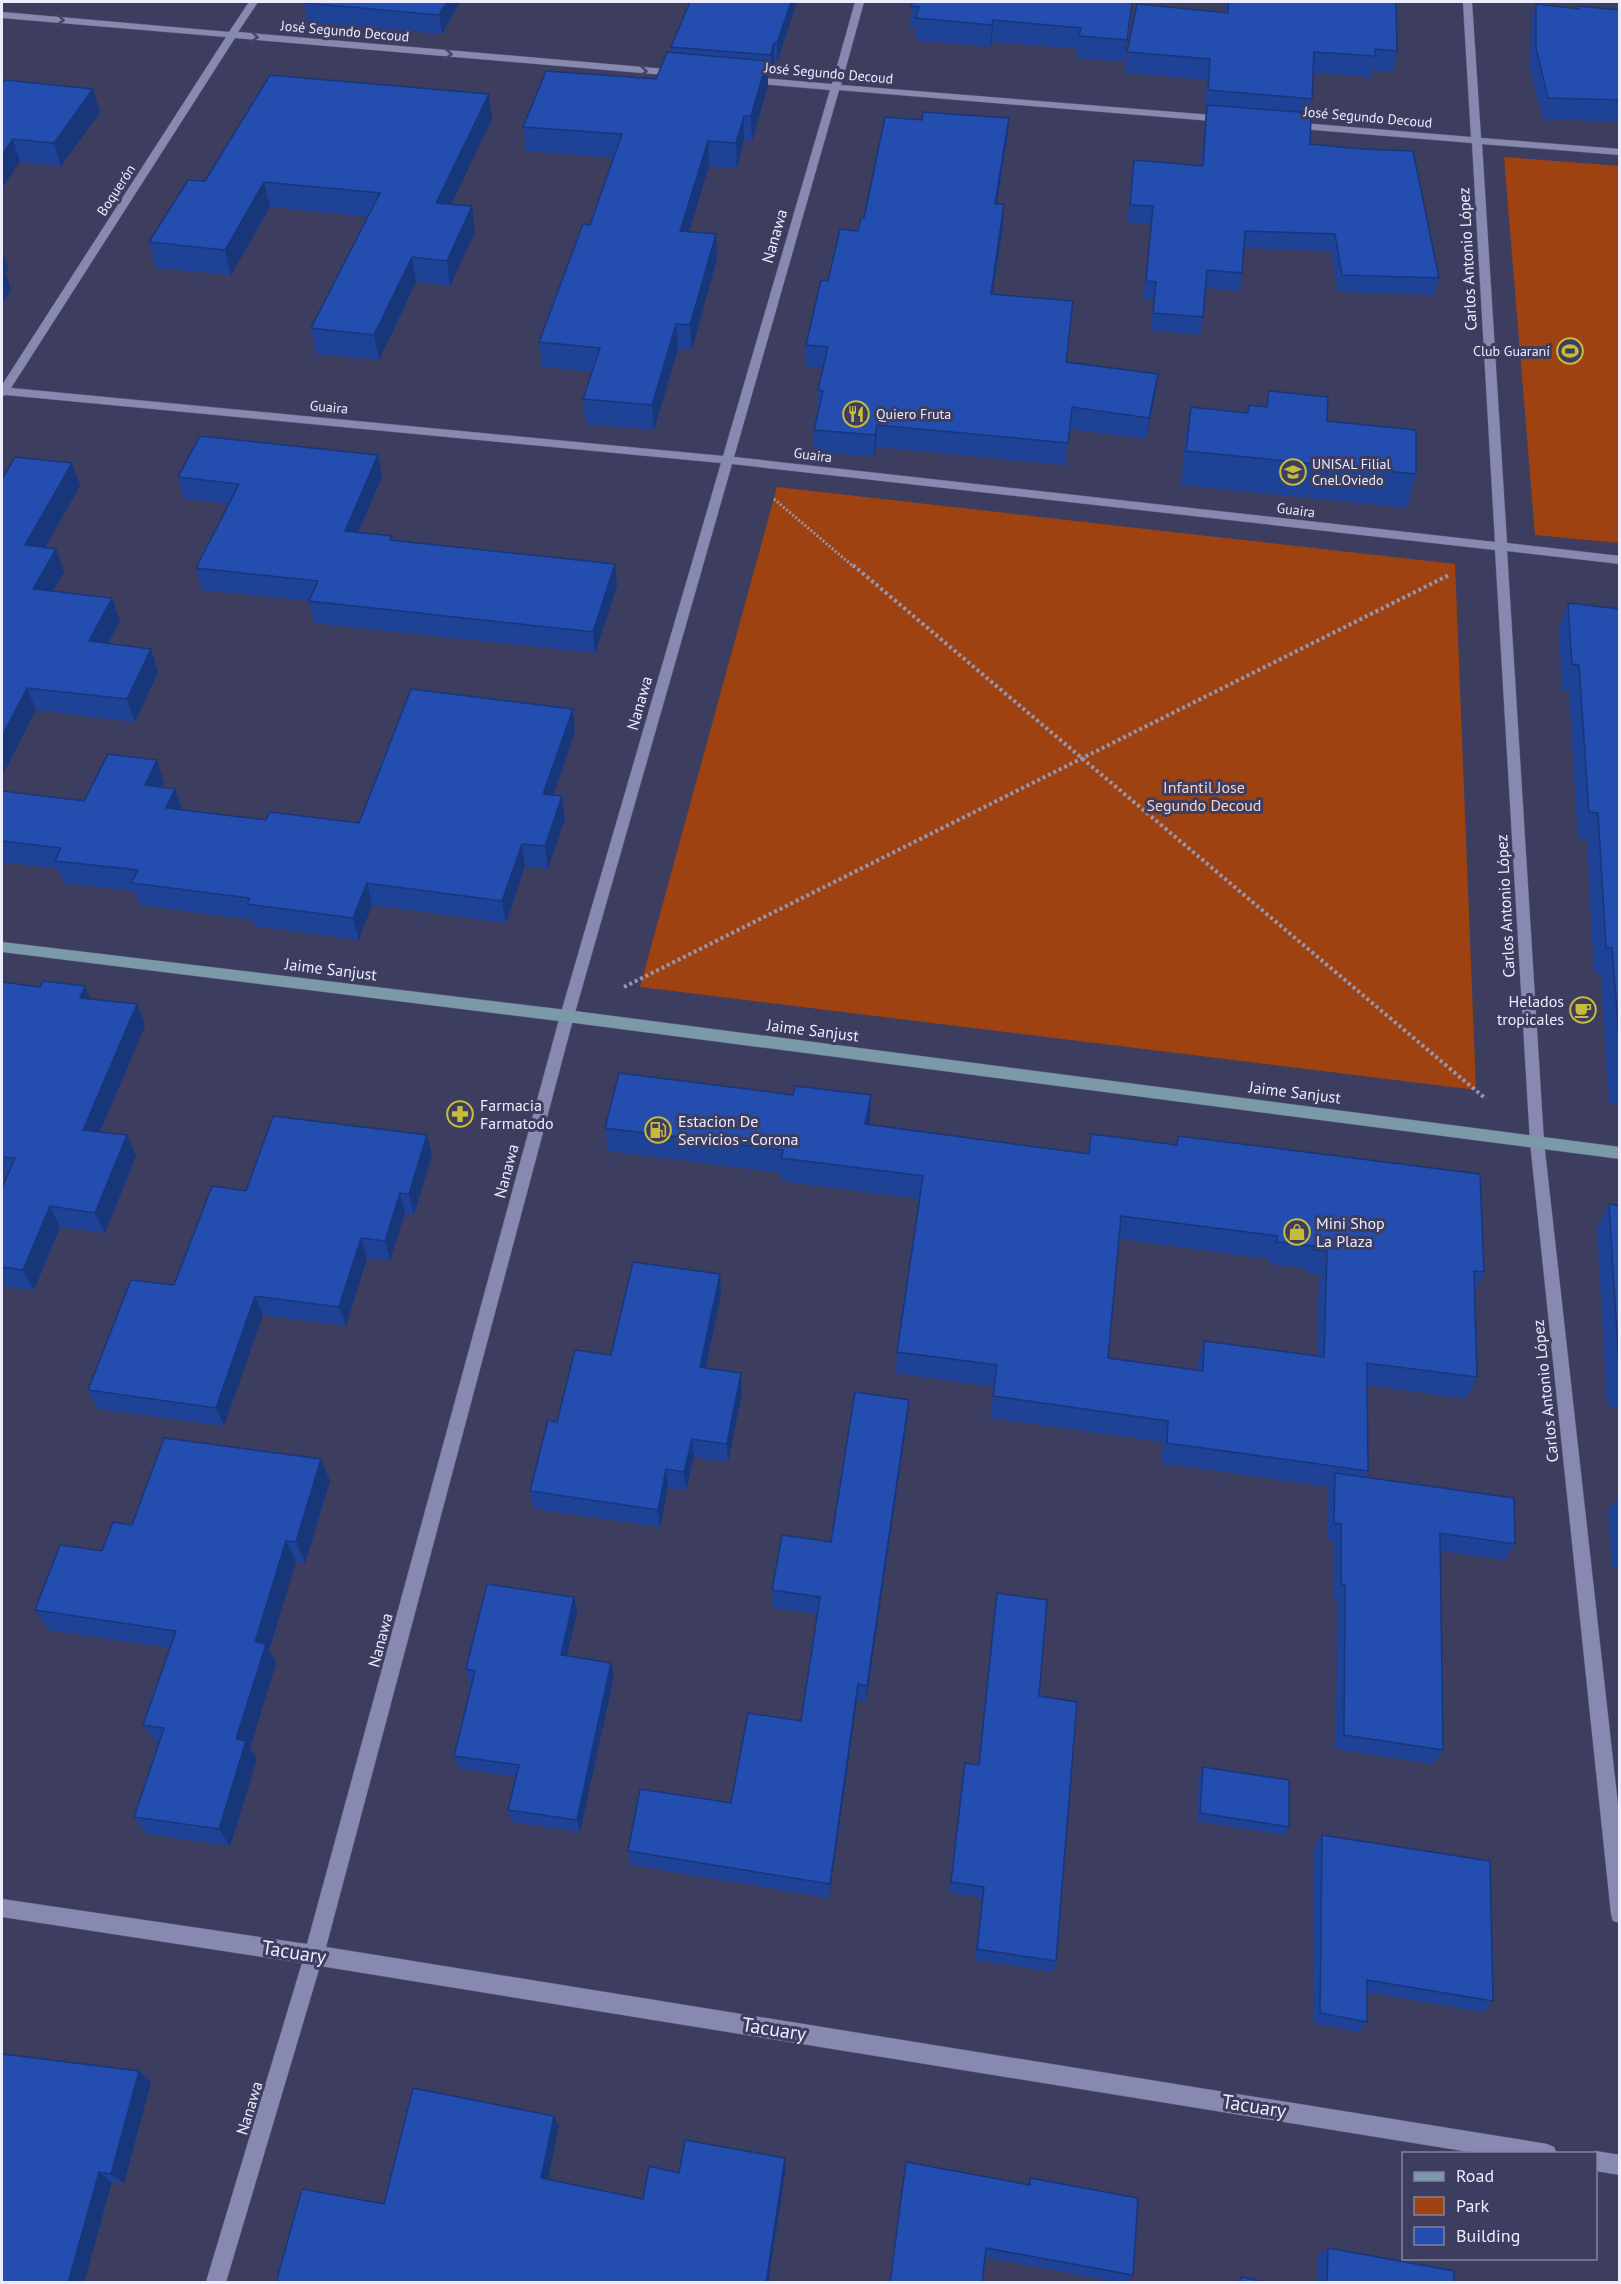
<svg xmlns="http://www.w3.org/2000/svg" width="1621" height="2284" font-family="'PT Sans',sans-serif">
<rect width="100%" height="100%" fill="#3d3d5f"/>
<g fill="#9e4212">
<path d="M1504,157l115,9v377l-84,-8z"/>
<path d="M777,487l678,77 21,526 -836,-103z"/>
</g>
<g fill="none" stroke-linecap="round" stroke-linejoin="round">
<g stroke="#5c5b77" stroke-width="1">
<g id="street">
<path d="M249,2h9l-20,30 439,38 5,3 -5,3 -442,-38 -224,350 712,68 107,-366 -81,-7 -5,-3 5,-3 83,7 23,-82h9l-23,83 383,31 5,3 -5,3 -385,-32 -105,367 761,85 -23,-399 -182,-15 -5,-3 5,-3 181,15 -8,-135h9l9,136 139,11v6l-138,-11 25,399 113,13v8l-113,-13 37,591 76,681v100l-7,-2 -2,-7 -81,-772 -35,-592 -763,-86 -158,552 -248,931 1221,197 7,3 3,7h-75l-1162,-188 -94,316h-20l96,-319 -300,-46v-18l305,45 253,-928 161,-553 -715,-68 -4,1v-11l224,-348 -224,-19v-6l227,20z"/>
<path d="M1596,2151l24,4v20l-24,-4v-17h-6z"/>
</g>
</g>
<g stroke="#5c5b77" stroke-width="1">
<path id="secondary" d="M2,942l565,68 1053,137v12l-1053,-137 -565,-70z"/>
</g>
<path stroke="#9696b0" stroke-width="3" stroke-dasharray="2 2" stroke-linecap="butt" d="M774,499l80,68"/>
<g stroke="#9696b0" stroke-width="4" stroke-dasharray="3 3" stroke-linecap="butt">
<path d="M853,565l633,534"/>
<path d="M624,987l825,-412"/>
</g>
<use href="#street" fill="#8889b1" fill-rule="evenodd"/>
<use href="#secondary" fill="#7a99a9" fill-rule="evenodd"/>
</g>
<g fill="#1e4296" fill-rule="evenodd">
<path d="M460,2l-18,32 -135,-12 -3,-19z"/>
<path d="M690,2h107l-20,60h-3l-3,13 -3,-1v11l-16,56 -8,-1 -7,28 -28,-2 -20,65 27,3 1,24 -25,92 -14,-1 -24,81 -68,-6 -3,-25 9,-27 -50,-5 -3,-25 51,-117 24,-67 -88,-7 -3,-24 133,-48 16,-26 -1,-6z"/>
<path d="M1132,2l-8,60 -47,-4 1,-9 -86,-7 -2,5 -75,-7v-12l-5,-1 1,-21z"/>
<path d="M1225,2h171l1,49 -4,21 -21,-2 -1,7 -58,-4 -1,26 -3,14 1,31 129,134 -5,17 -96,-3 -7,-41 -88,-3 -1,25 -3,18 -33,-3 -3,29 -3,18 -49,-5 3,-30 -11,-1 8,-75 -24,-2 7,-62 67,6 5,-55h-1l2,-31 -82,-7 2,-21 98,-39z"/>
<path d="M1399,2h23v1z"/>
<path d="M1536,4l42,5 1,-3 41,4v112l-77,-3 -13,-51 1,-43z"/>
<path d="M2,84l91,5 7,23 -39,54 -41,-4 -18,26z"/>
<path d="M1009,118l-2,21 -10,65h7l-1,22 -11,68 74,68 92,12 -12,65 -77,-10 -4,36 -189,-18 -2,10 -60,-5v-22l4,-18v-22l5,-22 -17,-2v-21l22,-64 94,-161z"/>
<path d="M492,119l-41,85 21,2 3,26 -25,54 -34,-4 -37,78 -63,-6 -5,-26 57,-111 -98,-10 -39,68 -75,-7 -7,-26 56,-61z"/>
<path d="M1269,391l58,30 89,53 -9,34 -226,-23 4,-44 6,-34 56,6 2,-8 16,2z"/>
<path d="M378,455l4,22 -24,56 34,3 1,5 222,23 2,22 -22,67 -281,-30 -5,-22 -107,-11 -6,-22 33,-64 -45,-5 -6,-22z"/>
<path d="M72,463l8,23 -35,61 11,2 8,23 -11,19 59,7 8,23 -12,23 43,5 7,23 -23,50 -99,-12 -34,66v-297z"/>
<path d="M1568,603l52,6v496l-11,-1 -8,-130 -7,-1 -7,-134 -9,-1 -9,-146 -7,-1 -3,-61z"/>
<path d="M575,731l-22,64 9,1 3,23 -17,50 -23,-3 -19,57 -134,-18 -13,35 -105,-14 -2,-6 -112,-15 -6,-14 -70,-8 -6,-14 -56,-7v-71l82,10 80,-18 -2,4 13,2 7,21 84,10 93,3z"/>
<path d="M2,982l89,17 46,5 8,22 -45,106 27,3 9,21 -31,77 -45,-6 -26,63 -32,-4v-98l4,-11 -4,-1z"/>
<path d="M870,1119l-1,6 218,29 4,-20 85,11 2,-9 306,136 -9,19 2,86 -11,22 -99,-14 1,86 -3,6 150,67 -10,16 -64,-9 2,199 -10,14 -97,-15 1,-148 -4,-1 1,-59 -7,-1 1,-50 1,-3 -168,-24 2,-21 -173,-24 4,-31 -98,-14 1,-21 22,-153 -138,-18v-8l-173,-22 -3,-23zM1119,1239l151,20v5l36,4v4l13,2 -2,82 -113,-15 -6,21v8l-90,-12z"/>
<path d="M427,1135l5,20 -18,59 -9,-1 -15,48 -23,-3 -21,68 -83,-11 -39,111 -126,-17 -10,-19 86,-105 72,-94z"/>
<path d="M1609,1204l11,2v202l-13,-2 -10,-179z"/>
<path d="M721,1294l-15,74 35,5 1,19 -14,70 -34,-5 -8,33 -18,-2 -8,39 -126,-18 -4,-18 27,-69 54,-67z"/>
<path d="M907,1419l-41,283 -9,-2 -28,198 -198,-33 -3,-14 103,-48 70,-82 17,-107 -45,-6 -1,-18 59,-48z"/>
<path d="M330,1481l-25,82 -9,-1 -27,88 7,13 -26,85 7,11 -27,87 -83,-12 -13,-17 25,-73 -3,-1 -13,-18 27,-77 -121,-18 -14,-20 97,-85z"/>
<path d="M1620,1493v75l-8,-1 -4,-57z"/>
<path d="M997,1593l42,103 17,265 -3,11 -78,-12 7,-62 -33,-5 16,-130 13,2 17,-158z"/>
<path d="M574,1597l3,15 -10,44 44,7 3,13 -34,156 -68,-10 -4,-12 8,-33 -57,-9 -5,-12 18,-73h-2l-4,-14z"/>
<path d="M1203,1767l86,60 -4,8 -88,-14 2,-46z"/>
<path d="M1322,1835l171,166 -10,11 -116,-20v30l-8,10 -46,-9 1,-176z"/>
<path d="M139,2071l12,11 -27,101 -12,-1 -110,101z"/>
<path d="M906,2162l122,23 2,-7 103,97 -6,8h-5l-137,-26 -3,26h-92z"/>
<path d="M1328,2248l126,35h-136v-27z"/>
</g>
<g fill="#18367a">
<path d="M447,2h13l-18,32 -3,-19z"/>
<path d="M791,2h6l-20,60v-19z"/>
<path d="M993,20l-1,22 -2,5 2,-22z"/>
<path d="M774,43v19l-3,13v-20z"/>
<path d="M767,61l1,24 -16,56 -1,-25z"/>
<path d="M93,89l7,23 -39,54 -7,-23z"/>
<path d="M489,94l3,25 -52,109 -4,-25z"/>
<path d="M744,116v24l-7,28 -1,-25z"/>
<path d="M1009,118l-2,21 -14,86 2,-21z"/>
<path d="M13,139l7,23 -18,26v-33z"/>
<path d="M708,141l1,25 -27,89 -2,-24z"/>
<path d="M264,182l6,25 -39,68 -6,-25z"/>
<path d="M1004,204l-1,22 -14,90 2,-22z"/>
<path d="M472,206l3,26 -25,54 -3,-25z"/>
<path d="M716,234l1,24 -25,92 -2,-25z"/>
<path d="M2,248l6,22 -2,3 5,17 -9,14z"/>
<path d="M412,257l4,25 -37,78 -5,-25z"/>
<path d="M676,324l2,25 -24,81 -2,-25z"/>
<path d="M1158,374l-3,22 -9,43 3,-21z"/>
<path d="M877,425l-1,22 -2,10 1,-22z"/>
<path d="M378,455l4,22 -33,76 -4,-22z"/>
<path d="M72,463l8,23 -47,82 -8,-23z"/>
<path d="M56,549l8,23 -23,40 -8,-23z"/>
<path d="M615,564l2,22 -22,67 -2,-21z"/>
<path d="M112,598l8,23 -23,43 -8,-23z"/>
<path d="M151,649l7,23 -23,50 -8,-23z"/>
<path d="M27,688l9,22 -34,66v-40z"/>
<path d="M573,709l2,22 -29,86 -3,-23z"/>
<path d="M157,760l7,23 -11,25 -8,-23z"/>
<path d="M175,789l7,22 -16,-3z"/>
<path d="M562,796l3,23 -17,50 -3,-23z"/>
<path d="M522,844l3,22 -19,57 -4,-22z"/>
<path d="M367,883l5,22 -13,35 -6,-22z"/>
<path d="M85,986l9,22 -14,-10z"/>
<path d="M137,1004l8,22 -53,124 -9,-20z"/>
<path d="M871,1095l-1,24 -5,29v-24z"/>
<path d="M127,1135l9,21 -31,77 -10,-20z"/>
<path d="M427,1135l5,20 -18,59 -5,-20z"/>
<path d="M400,1193l5,20 -15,48 -5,-20z"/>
<path d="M50,1206l10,21 -26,63 -11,-20z"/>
<path d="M361,1238l6,20 -21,68 -7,-19z"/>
<path d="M720,1274l1,20 -19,92 -2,-19z"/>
<path d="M255,1296l8,19 -39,111 -8,-18z"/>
<path d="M741,1373l1,19 -14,70 -1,-18z"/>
<path d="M909,1400l-2,19 -41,283 1,-16z"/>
<path d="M692,1439l2,18 -8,33 -2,-18z"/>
<path d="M321,1459l9,22 -25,82 -9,-21z"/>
<path d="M666,1469l2,19 -8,39 -2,-17z"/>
<path d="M286,1541l10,21 -27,88 7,13 -26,85 7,11 -27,87 -11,-17 36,-187z"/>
<path d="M574,1597l3,15 -13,57 -3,-14z"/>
<path d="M611,1663l3,13 -34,156 -3,-12z"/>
<path d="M858,1684l-1,16 -28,198 1,-14z"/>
<path d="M139,2071l12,11 -27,101 -13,-9z"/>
<path d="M554,2116l5,10 -13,62 -5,-10z"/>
<path d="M785,2158l1,10 -18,115h-2z"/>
<path d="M99,2172l13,10 -28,101h-16z"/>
</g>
<g fill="#234daf" stroke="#18367a" stroke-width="1.5" fill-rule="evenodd">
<path d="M305,2h142l-8,13 -135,-12z"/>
<path d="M690,2h101l-14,41h-3l-3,12 -100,-8z"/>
<path d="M912,2h220l-5,38 -48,-4 2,-8 -88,-8 -1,5 -76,-7 3,-11 -8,-1z"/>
<path d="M1228,2h168l1,49 -22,-2v7l-61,-4 -2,47 -104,-9 2,-31 -83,-7 10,-48 91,9z"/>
<path d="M1536,4l43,5v-3l41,4v90l-72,-2 -12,-50z"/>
<path d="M667,52l100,9 -16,55h-7l-8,27 -28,-2 -28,90 36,3 -26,91 -14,-1 -24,81 -69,-6 17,-51 -61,-6 44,-118 7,1 32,-91 -99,-7 23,-56 110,8z"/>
<path d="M270,75l219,19 -53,109 36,3 -25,55 -35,-4 -38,78 -63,-7 69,-135 -116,-11 -39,68 -76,-8 39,-62 17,1z"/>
<path d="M5,80l88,9 -39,54 -41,-4 -11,16v-71z"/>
<path d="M1207,105l104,8 -1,31 53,5 50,2 26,127 -97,-3 -7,-41 -90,-3 -3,42 -35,-3 -4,47 -50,-4 3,-31 -10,-1 7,-75 -23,-1 4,-45 69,6z"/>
<path d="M923,112l86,6 -14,86h9l-13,90 82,7 -7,61 92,12 -9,44 -77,-11 -4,36 -191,-18 -2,10 -61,-5 9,-39 -5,-1 10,-43 -22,-2 15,-65 7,1 12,-52 18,2 3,-13h3l21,-101 37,3z"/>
<path d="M1269,391l59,6 -1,24 89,9v44l-230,-23 5,-44 57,6 1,-8 18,2z"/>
<path d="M200,436l178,19 -33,76 47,5 -2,4 225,24 -22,68 -284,-31 9,-20 -122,-13 43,-84 -61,-7z"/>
<path d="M15,457l57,6 -47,82 31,4 -23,40 79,9 -23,43 62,8 -24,50 -100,-11 -25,48v-257z"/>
<path d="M1568,603l52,6v442l-8,-103 -6,-1 -8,-134 -9,-1 -10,-147 -7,-1z"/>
<path d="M411,689l162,20 -30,85 19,2 -17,50 -23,-2 -20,57 -135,-18 -14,35 -106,-14 3,-6 -119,-15 7,-13 -83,-9 6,-13 -59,-7v-50l82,10 24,-47 49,6 -12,25 30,4 -9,19 100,12 4,-8 89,11z"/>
<path d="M43,981l42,5 -5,12 57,6 -54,126 44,5 -32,78 -45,-7 -27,64 -21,-3v-79l13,-30 -13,-1v-175l38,5z"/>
<path d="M619,1073l174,22 2,-9 76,9 -6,29 224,30 2,-20 86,11 1,-9 302,38 4,98 -10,-1 3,106 -110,-14 1,108 -201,-28 1,-22 -175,-25 4,-31 -100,-13 26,-176 -142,-18 2,-8 -178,-22zM1121,1216l156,20v6l37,4v4l13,1 -3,106 -120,-16 -1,30 -95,-13z"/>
<path d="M273,1116l154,19 -18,59 -9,-1 -15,48 -24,-3 -22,69 -84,-11 -39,112 -128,-18 43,-110 43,5 38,-99 34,5z"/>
<path d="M1609,1204l11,2v176z"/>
<path d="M633,1262l87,12 -20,93 41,6 -14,71 -35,-5 -8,33 -18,-3 -8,41 -128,-19 18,-71 9,2 18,-72 36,5z"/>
<path d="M855,1392l54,8 -42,286 -9,-2 -28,200 -202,-33 12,-62 91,14 17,-90 53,8 19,-124 -48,-7 10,-55 49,7z"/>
<path d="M164,1438l157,21 -25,83 -10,-1 -31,101 11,2 -30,95 10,2 -27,88 -85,-12 30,-89 -21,-3 33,-94 -141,-21 25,-65 42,6 11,-29 19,3z"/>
<path d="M1335,1473l179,25 1,46 -75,-11 3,217 -99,-15 1,-150 -4,-1v-60l-7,-1z"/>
<path d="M487,1584l87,13 -13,58 50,8 -34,157 -69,-10 11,-45 -65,-9 21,-85 -9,-2z"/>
<path d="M997,1593l50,7 -8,96 38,6 -21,259 -79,-12 7,-62 -33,-5 14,-119 14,2z"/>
<path d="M1203,1767l86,13v47l-89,-14z"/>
<path d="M1322,1835l168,26 3,140 -126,-21v42l-47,-9z"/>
<path d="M2,2054l137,17 -28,103 -12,-2 -31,111h-66z"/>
<path d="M413,2088l141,28 -13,62 102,21 6,-33 30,7 6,-33 100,18 -19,125h-490l26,-94 82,15z"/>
<path d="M906,2162l124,23v-7l108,20 -5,77 -147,-27 -4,35h-92z"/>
<path d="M1328,2248l126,23v12h-127z"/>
<path d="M1241,2277l28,6h-29z"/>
</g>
<defs><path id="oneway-chevron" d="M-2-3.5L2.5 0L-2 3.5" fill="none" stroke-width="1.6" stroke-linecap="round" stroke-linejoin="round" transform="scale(1.5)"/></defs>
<g stroke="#444567">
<use href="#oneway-chevron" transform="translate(60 20) rotate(5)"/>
<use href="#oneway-chevron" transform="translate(254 37) rotate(5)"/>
<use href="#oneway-chevron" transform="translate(448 54) rotate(5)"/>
<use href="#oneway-chevron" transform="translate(643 71) rotate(5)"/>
</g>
<defs>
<g id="stadium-ring" transform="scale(1.35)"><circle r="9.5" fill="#3d3d5f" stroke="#c8bb3b" stroke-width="1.5"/><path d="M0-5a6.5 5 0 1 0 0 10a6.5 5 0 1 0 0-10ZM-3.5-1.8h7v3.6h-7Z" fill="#c8bb3b"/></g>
<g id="restaurant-ring" transform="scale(1.35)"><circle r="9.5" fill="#3d3d5f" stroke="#c8bb3b" stroke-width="1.5"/><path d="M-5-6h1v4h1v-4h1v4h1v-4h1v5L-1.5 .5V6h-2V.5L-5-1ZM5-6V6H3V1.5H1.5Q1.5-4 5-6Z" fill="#c8bb3b"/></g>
<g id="university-ring" transform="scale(1.35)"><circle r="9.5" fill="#3d3d5f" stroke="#c8bb3b" stroke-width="1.5"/><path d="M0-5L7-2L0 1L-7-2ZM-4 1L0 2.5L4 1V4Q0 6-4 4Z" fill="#c8bb3b"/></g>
<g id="cafe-ring" transform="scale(1.35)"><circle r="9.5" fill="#3d3d5f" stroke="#c8bb3b" stroke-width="1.5"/><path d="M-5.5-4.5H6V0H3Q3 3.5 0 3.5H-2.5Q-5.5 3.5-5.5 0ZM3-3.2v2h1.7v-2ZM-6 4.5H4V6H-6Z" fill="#c8bb3b"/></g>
<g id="pharmacy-ring" transform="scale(1.35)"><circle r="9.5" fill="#3d3d5f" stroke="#c8bb3b" stroke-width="1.5"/><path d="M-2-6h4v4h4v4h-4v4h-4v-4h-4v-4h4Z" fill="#c8bb3b"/></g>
<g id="fuel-ring" transform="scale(1.35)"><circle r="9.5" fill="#3d3d5f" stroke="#c8bb3b" stroke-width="1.5"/><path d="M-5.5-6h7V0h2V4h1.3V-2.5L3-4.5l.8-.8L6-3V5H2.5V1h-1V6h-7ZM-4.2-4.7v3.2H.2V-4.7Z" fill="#c8bb3b"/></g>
<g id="shop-ring" transform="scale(1.35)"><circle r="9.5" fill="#3d3d5f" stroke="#c8bb3b" stroke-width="1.5"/><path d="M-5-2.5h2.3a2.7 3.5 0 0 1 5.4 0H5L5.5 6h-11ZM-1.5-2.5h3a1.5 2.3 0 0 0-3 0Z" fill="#c8bb3b"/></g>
</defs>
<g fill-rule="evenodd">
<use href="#stadium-ring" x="1570" y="351"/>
<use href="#restaurant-ring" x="856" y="414"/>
<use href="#university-ring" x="1293" y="472"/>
<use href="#cafe-ring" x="1583" y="1010"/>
<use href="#pharmacy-ring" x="460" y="1114"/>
<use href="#fuel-ring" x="658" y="1130"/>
<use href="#shop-ring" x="1297" y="1232"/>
</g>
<g text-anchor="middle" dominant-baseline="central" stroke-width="6" stroke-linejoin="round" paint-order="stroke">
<g font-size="14" fill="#ebecfe" stroke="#3d3d5f">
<text transform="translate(345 31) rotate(5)">José Segundo Decoud</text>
<text transform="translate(829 73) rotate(5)">José Segundo Decoud</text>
<text transform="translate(1368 117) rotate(5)">José Segundo Decoud</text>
<text transform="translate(116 190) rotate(-57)">Boquerón</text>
<text transform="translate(329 407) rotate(5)">Guaira</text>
<text transform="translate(813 455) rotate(7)">Guaira</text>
<text transform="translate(1296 510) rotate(7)">Guaira</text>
</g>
<g font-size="14" fill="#ebecfe" stroke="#3d3d5f" text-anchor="start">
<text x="1550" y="351" text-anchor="end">Club Guaraní</text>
<text x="876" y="414">Quiero Fruta</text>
<text x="1312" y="464">UNISAL Filial<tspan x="1312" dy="16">Cnel.Oviedo</tspan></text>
</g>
<g font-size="16" fill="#ebecfe" stroke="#3d3d5f">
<text transform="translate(774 236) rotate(-74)">Nanawa</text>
<text transform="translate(1467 259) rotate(-93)">Carlos Antonio López</text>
<text transform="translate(639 703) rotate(-74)">Nanawa</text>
<text transform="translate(1505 906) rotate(-93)">Carlos Antonio López</text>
<text transform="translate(331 969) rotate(7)">Jaime Sanjust</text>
<text transform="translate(813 1030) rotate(7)">Jaime Sanjust</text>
<text transform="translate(1295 1092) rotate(7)">Jaime Sanjust</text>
<text transform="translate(506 1171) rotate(-75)">Nanawa</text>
<text transform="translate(1545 1391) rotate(-96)">Carlos Antonio López</text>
<text transform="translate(380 1640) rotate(-75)">Nanawa</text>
<text transform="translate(249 2108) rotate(-73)">Nanawa</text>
</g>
<g font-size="16" fill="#f2d3c6" stroke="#3d3d5f">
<text x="1204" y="787">Infantil Jose<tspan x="1204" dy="18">Segundo Decoud</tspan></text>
</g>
<g font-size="16" fill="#ebecfe" stroke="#3d3d5f" text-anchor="start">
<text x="1564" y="1001" text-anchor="end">Helados<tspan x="1564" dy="18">tropicales</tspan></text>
<text x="480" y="1105">Farmacia<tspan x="480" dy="18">Farmatodo</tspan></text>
<text x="678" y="1121">Estacion De<tspan x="678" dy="18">Servicios - Corona</tspan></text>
<text x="1316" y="1223">Mini Shop<tspan x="1316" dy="18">La Plaza</tspan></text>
</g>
<g font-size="20" fill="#ebecfe" stroke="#3d3d5f">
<text transform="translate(294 1952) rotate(9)">Tacuary</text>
<text transform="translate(774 2029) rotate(9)">Tacuary</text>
<text transform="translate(1254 2106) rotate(9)">Tacuary</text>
</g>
</g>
<rect width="1621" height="2284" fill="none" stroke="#ebecfe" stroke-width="6"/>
<rect x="1402" y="2152" width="195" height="108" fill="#3d3d5f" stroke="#83839f" stroke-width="1.5"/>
<rect x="1414" y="2172" width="30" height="9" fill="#7a99a9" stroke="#83839f" stroke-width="1.5"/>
<text x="1456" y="2182" font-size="18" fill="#ebecfe">Road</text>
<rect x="1414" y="2197" width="30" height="18" fill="#9e4212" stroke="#83839f" stroke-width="1.5"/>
<text x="1456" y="2212" font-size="18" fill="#ebecfe">Park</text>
<rect x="1414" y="2227" width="30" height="18" fill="#234daf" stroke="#83839f" stroke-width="1.5"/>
<text x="1456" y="2242" font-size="18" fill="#ebecfe">Building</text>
</svg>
